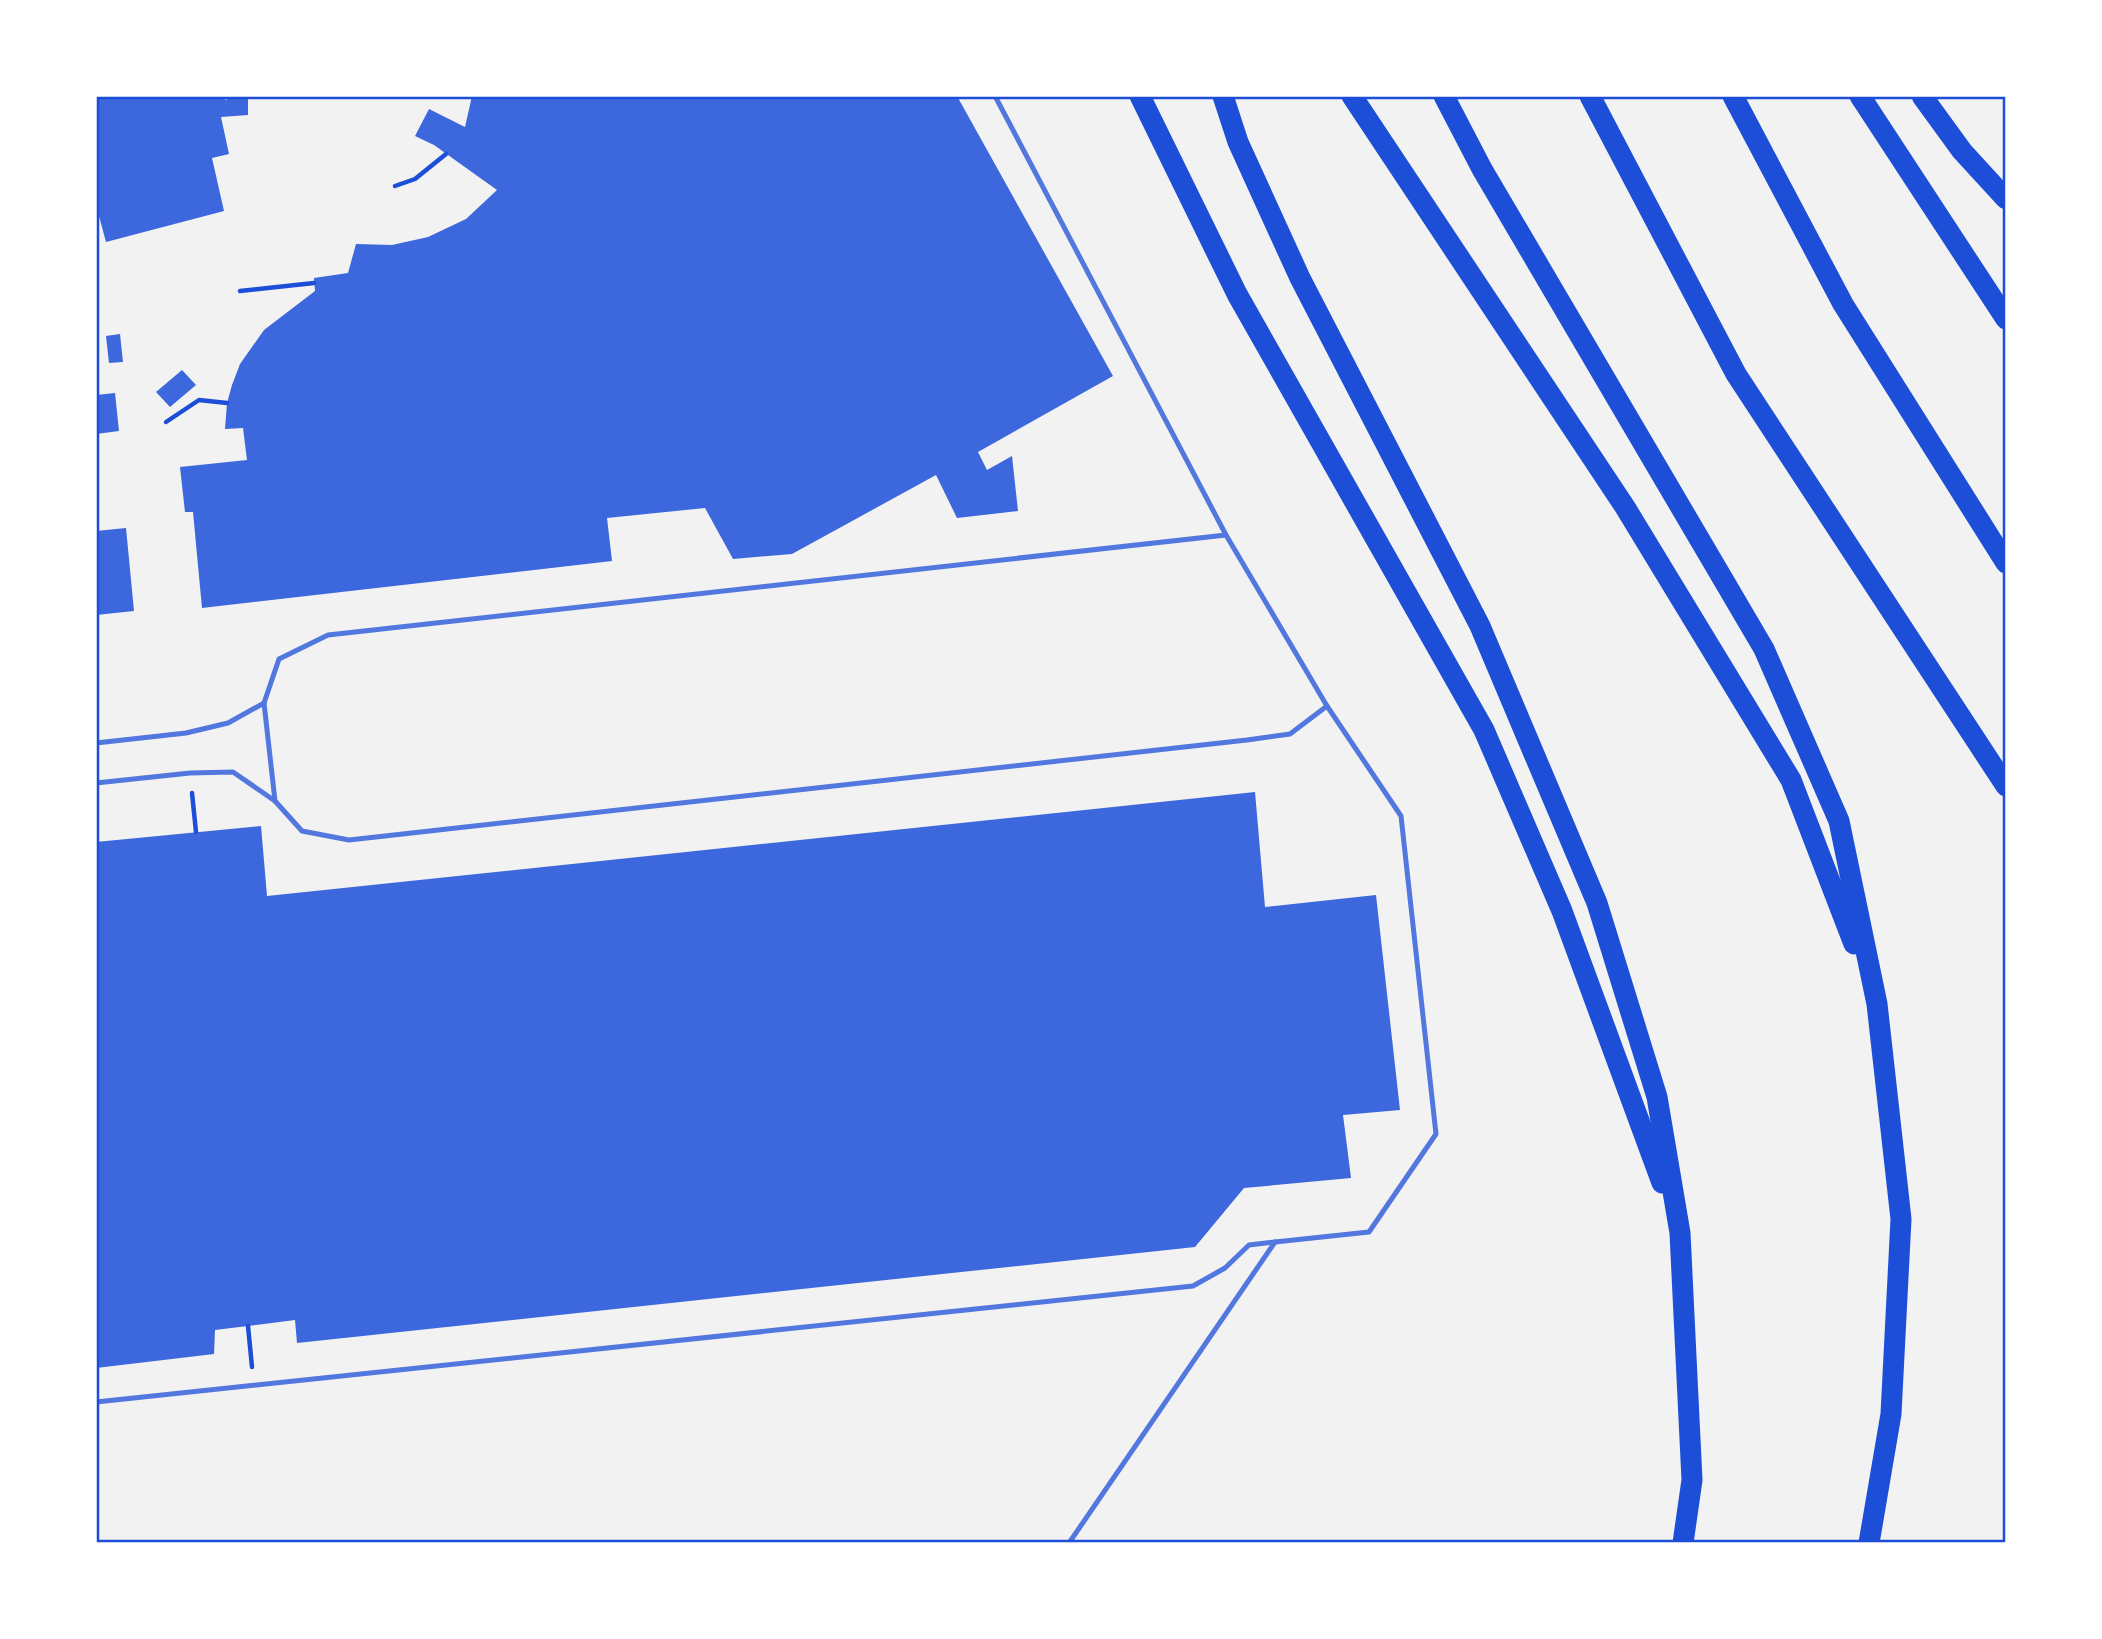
<svg xmlns="http://www.w3.org/2000/svg" width="2102" height="1639" font-family="Arial,sans-serif">
<rect width="100%" height="100%" fill="#f2f2f2"/>
<g fill="#3d67dc">
<path d="M96,96h130l-1,4 12,-4h11v19l-27,2 8,37 -17,4 12,53 -118,31 -10,-37z"/>
<path d="M472,96h485l156,280 -135,76 9,18 25,-14 6,55 -61,7 -21,-43 -144,79 -59,5 -28,-51 -98,10 5,43 -410,47 -9,-96h-8l-5,-45 67,-7 -4,-32 -18,1 2,-26 5,-18 8,-21 24,-34 51,-39 -1,-13 34,-5 8,-29 36,1 36,-8 38,-18 31,-29 -63,-45 -19,-9 14,-27 36,18z"/>
<path d="M120,334l3,28 -14,1 -3,-27z"/>
<path d="M182,370l14,15 -26,22 -14,-15z"/>
<path d="M115,393l4,38 -23,3v-39z"/>
<path d="M126,528l8,83 -38,4v-84z"/>
<path d="M1255,792l10,115 111,-12 24,215 -57,5 8,63 -107,10 -49,59 -898,96 -2,-23 -80,10 -1,24 -118,14v-526l165,-16 6,70z"/>
</g>
<g fill="none" stroke-linecap="round" stroke-linejoin="round">
<g stroke="#1d4ed8" stroke-width="4.5">
<path d="M395,186l20,-7 31,-25"/>
<path d="M240,291l74,-8"/>
<path d="M166,422l33,-22 28,3"/>
<path d="M192,793l4,39"/>
<path d="M248,1326l4,41"/>
</g>
<g stroke="#5277de" stroke-width="5">
<path d="M995,96l231,439 101,171 74,110 35,318 -67,98 -94,10"/>
<path d="M1226,535l-898,100 -49,24 -15,44 11,98 27,30 47,9 898,-100 43,-6 37,-28"/>
<path d="M96,743l90,-10 42,-10 36,-20"/>
<path d="M96,783l94,-10 43,-1 42,29"/>
<path d="M96,1402l1097,-116 32,-18 24,-23 26,-3 -206,301"/>
</g>
<g stroke="#1d4ed8" stroke-width="21">
<path d="M1140,96l97,198 247,436 78,181 100,272"/>
<path d="M1223,96l15,46 62,136 180,348 117,277 60,194 23,136 12,247 -9,63"/>
<path d="M1352,96l273,411 166,273 63,164"/>
<path d="M1444,96l38,73 282,480 75,172 38,183 24,215 -10,195 -22,129"/>
<path d="M1590,96l146,278 270,412"/>
<path d="M1733,96l110,208 163,259"/>
<path d="M1860,96l146,223"/>
<path d="M1922,96l40,55 44,48"/>
</g>
</g>
<rect width="2102" height="1639" fill="none" stroke="#ffffff" stroke-width="196"/>
<rect x="98" y="98" width="1906" height="1443" fill="none" stroke="#1d4ed8" stroke-width="2.5"/>
</svg>
